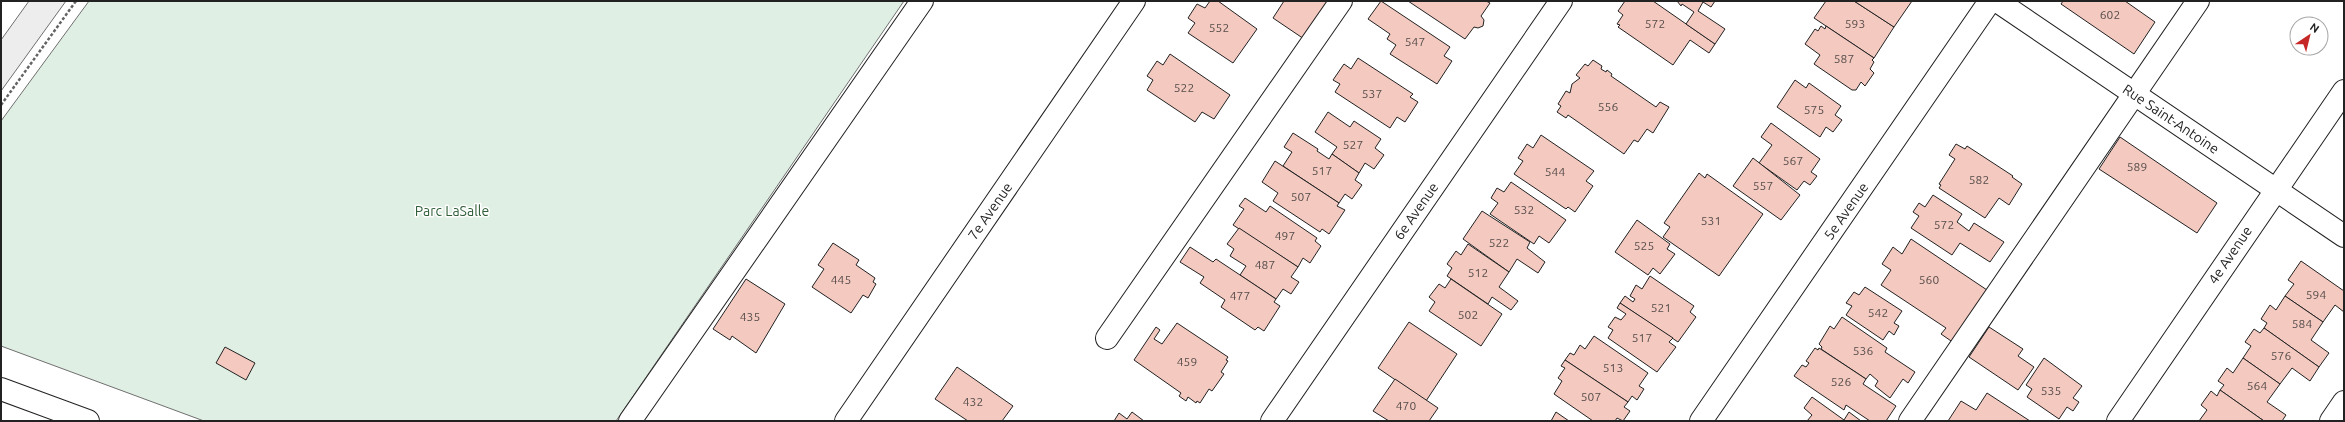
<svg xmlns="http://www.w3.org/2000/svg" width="2345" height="422" font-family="Ubuntu,sans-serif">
<rect width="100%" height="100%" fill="#fff"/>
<path fill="#e0efe3" stroke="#6f6f6f" d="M89,1h815l-288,420h-412l-203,-75v-225z"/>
<path fill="#ededed" stroke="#6f6f6f" d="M29,1h37l-65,90v-51z"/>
<g fill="#f3c9c0" stroke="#222">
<path d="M1210,1h8l39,28 -24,34 -45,-30 7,-10 -7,-5 9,-14 8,4z"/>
<path d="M1284,1h50l-27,40 -34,-23z"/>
<path d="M1381,1l69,46 -6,9 8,5 -15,23 -47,-30 6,-9 -9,-6 3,-5 -22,-15z"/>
<path d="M1408,1h78l4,2 -9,13 3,4 -1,6 -5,2 -4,-1 -9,12z"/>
<path d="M1625,1h28l62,43 -6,9 -19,-13 -17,25 -55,-38 2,-2 -3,-1 6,-9 -5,-4z"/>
<path d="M1677,1h38l-4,6 -8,-5 -5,9 27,18 -10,15 -29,-20 8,-12 -12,-8 -1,2z"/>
<path d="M1826,1h28l40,26 -20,31 -60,-40z"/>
<path d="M1854,1h58l-18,26z"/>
<path d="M2063,1h62l30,21 -21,32 -73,-50z"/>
<path d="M1821,26l4,3 1,-3 48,32 -2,2 2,2 -4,7 4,4 -9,13 -4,-4 -5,8h-4l-38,-26 6,-9 -15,-11 10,-15 3,2z"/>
<path d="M1170,54l60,41 -16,24 -12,-7 -7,10 -48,-32 6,-10 -6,-4 10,-15 6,4z"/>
<path d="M1358,58l55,36 -3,3 8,5 -13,20 -8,-5 -7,11 -55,-36 5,-8 -7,-4 11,-16 7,5z"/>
<path d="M1593,60l9,6 -1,3 5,3 1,-2 5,4 -1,2 45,31 4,-5 9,5 -16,26 -6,-4 -9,13 -4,-2 -10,14 -56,-39 -2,3 -9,-6 4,-6 -3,-2 8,-13 4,2 2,-9 8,-6 -4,-3 9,-11 3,2z"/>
<path d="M1795,80l11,8 3,-5 32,23 -6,9 7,5 -9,12 -7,-5 -6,10 -43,-30z"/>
<path d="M1328,112l22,15 4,-6 27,18 -6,9 9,7 -10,14 -9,-6 -6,10 -27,-19 5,-7 -22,-15z"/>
<path d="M1771,123l49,36 -9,13 6,4 -7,9 -6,-4 -7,9 -38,-27 13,-18 -11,-8z"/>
<path d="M1293,133l25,16 -1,2 12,8 3,-5 27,19 -4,7 7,5 -10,14 -7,-5 -6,9 -56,-37 9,-14 -8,-5z"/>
<path d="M1541,135l53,36 -8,10 7,5 -18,26 -7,-5 -2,2 -52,-35 9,-13 -5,-3 9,-14 6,4z"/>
<path d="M2120,137l97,66 -20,30 -98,-64z"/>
<path d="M1956,144l9,5 2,-3 46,30 -1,1 10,7 -13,21 -10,-7 -14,20 -46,-30 2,-3 -2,-1 16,-25 -6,-4z"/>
<path d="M1753,158l47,37 -19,25 -48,-34z"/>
<path d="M1275,161l64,42 -2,3 8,4 -16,24 -7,-5 -2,3 -47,-31 5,-8 -16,-11z"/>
<path d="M1699,173l6,5 2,-4 56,40 -44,62 -56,-39 7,-10 -6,-4z"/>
<path d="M1511,182l55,38 -17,23 -10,-7 -5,8 -44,-30 8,-11 -7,-5 6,-10 7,4z"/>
<path d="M1933,195l29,19 -5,8 12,9 5,-8 30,19 -14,20 -30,-19 -8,12 -41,-27 8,-12 -6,-4 6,-9 6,4z"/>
<path d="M1245,198l21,14 4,-6 47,32 -2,3 6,5 -11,17 -7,-5 -5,9 -65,-42 11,-16 -5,-3z"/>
<path d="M1482,211l48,31 -3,6 18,14 -7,11 -21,-14 -8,13 -46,-33z"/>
<path d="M1637,220l33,24 -3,5 8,5 -15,20 -7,-6 -5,7 -33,-23z"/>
<path d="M1239,228l59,39 -7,10 8,5 -8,12 -8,-5 -7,10 -36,-24 6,-9 -16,-10 4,-7 -7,-5z"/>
<path d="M1911,239l79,53 -36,51 -13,-9 5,-6 -65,-43 10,-15 -9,-6 11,-17 9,7z"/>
<path d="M833,243l26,17 -3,5 19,13 -2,4 3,2 -8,14 -5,-3 -12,18 -39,-26 12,-18 -6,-4z"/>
<path d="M1468,244l41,28 -10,15 19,14 -7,9 -19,-13 -4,7 -41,-28 5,-8 -5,-4 9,-13 5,4z"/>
<path d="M1190,247l23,15 3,-3 60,40 -2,3 6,4 -16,25 -6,-4 -3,3 -34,-23 4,-7 -25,-17 4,-6 -24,-15z"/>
<path d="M2301,261l43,30v21l-9,-7 -12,17 -38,-26 9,-12 -6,-4z"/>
<path d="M1650,276l44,30 -4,6 6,5 -18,25 -58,-39 5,-7 8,6 2,-3 -5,-3 6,-11 6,4z"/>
<path d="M746,279l39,25 -29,49 -24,-17 -2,4 -17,-11z"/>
<path d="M1451,279l51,35 -21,32 -52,-35 6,-9 -6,-5 10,-13 6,4z"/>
<path d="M1865,287l37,24 -8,12 5,3 -5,9 -5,-4 -6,9 -37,-25 6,-9 -6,-3 8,-11 5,3z"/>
<path d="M2285,296l38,26 -12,18 18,13 -10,14 -55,-39 3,-5 -6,-4 9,-14 6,5z"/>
<path d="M1620,303l53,35 -4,4 7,5 -19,25 -49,-34 5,-8 -5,-3 7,-10 6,3 5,-6 -9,-6z"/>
<path d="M1842,317l45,31 -2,4 30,20 -7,11 -5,-4 -13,19 -15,-12 3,-5 -8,-7 -4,5 -45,-30 1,-2 -3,-3 11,-18 4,3z"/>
<path d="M1409,322l48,32 -31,47 -48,-33z"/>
<path d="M1177,323l51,34 -2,3 2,1 -7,11 3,2 -12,17 -3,-2 -9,14 -3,-2 -1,2 -8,-6 -2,4 -7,-5 2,-3 -47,-33 22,-33 4,3 -6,9 8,5z"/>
<path d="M1989,327l34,22 -5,7 16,11 -16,23 -49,-33z"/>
<path d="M2264,328l55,39 -9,14 -18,-13 -12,16 -37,-26 8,-12 -6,-4 9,-13 6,4z"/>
<path d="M1594,336l54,37 -9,13 5,3 -7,11 -5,-4 -4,6 -63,-42 5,-7 4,2 6,-10 5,4z"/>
<path d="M225,347l30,16 -9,17 -30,-17z"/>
<path d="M1815,348l3,2 1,-2 47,31 -3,5 33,22 -10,15h-16l-24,-16 -2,5 -50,-34 8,-11 4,2 3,-4 -3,-2z"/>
<path d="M2044,358l38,28 -9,12 6,4 -6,9 -6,-4 -8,12 -32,-22 5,-8 -6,-4z"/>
<path d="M2243,358l37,26 -13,18 19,13 -4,6h-18l-44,-31 4,-5 -6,-4 9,-13 6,5z"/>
<path d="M1565,360l63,42 -4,5 6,4 -7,10 -6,-3 -2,3h-22l-39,-27 8,-13 -4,-3 7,-10 -4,-2z"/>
<path d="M957,367l56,39 -11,15h-34l-33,-22z"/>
<path d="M1395,379l43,29 -9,13h-40l-16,-10z"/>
<path d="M2220,390l44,31h-65l8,-11 -6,-5 10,-14 6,5z"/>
<path d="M1987,393l43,28h-82l13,-20 15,9z"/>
<path d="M1812,397l32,23 5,-8 12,9h-54l5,-6 -8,-7z"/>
<path d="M1132,412l12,9h-30l5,-8 8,6z"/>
<path d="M1556,412l13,9h-18z"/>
</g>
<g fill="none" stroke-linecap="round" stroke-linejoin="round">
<g stroke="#222" stroke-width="24">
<g id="minor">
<path d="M1997,1l347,235"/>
<path d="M1107,338l234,-337"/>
<path d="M630,421l292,-420"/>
<path d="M846,421l288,-420"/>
<path d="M1272,421l289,-420"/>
<path d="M1701,421l289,-420"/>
<path d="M1910,421l288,-420"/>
<path d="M2118,421l226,-330"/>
<path d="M2331,421l13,-19"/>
</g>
</g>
<g stroke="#222" stroke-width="24">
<path id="major" d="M1,389l87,32"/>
</g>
<path stroke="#646464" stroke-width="2.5" stroke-dasharray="3 2" stroke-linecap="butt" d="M1,105l75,-104"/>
<use href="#minor" stroke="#fff" stroke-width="22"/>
<use href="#major" stroke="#fff" stroke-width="22"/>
</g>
<g text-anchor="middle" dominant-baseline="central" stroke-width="3" stroke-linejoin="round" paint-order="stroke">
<g font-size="12" fill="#564c4a">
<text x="2110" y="14">602</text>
<text x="1655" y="23">572</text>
<text x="1855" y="23">593</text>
<text x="1219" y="27">552</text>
<text x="1415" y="41">547</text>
<text x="1844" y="58">587</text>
<text x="1184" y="87">522</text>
<text x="1372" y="93">537</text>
<text x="1608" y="106">556</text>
<text x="1814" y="109">575</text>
<text x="1353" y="144">527</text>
<text x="1793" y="160">567</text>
<text x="2137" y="166">589</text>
<text x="1322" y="170">517</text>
<text x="1555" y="171">544</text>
<text x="1979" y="179">582</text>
<text x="1763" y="185">557</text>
<text x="1301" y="196">507</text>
<text x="1524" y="209">532</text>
<text x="1711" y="220">531</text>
<text x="1944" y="224">572</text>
<text x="1285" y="235">497</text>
<text x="1499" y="242">522</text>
<text x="1644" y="245">525</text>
<text x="1265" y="264">487</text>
<text x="1478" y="272">512</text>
<text x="841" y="279">445</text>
<text x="1929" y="279">560</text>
<text x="2316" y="294">594</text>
<text x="1240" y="295">477</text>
<text x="1661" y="307">521</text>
<text x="1878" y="312">542</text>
<text x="1468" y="314">502</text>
<text x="750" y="316">435</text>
<text x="2302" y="323">584</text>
<text x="1642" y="337">517</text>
<text x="1863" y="350">536</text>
<text x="2281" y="355">576</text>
<text x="1187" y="361">459</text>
<text x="1613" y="367">513</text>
<text x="1841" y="381">526</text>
<text x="2257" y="385">564</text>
<text x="2051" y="390">535</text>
<text x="1591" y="396">507</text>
<text x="973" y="401">432</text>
<text x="1406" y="405">470</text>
</g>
<g font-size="14" fill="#222" stroke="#fff">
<text transform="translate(2171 119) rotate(34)">Rue Saint-Antoine</text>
<text transform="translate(990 211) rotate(-55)">7e Avenue</text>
<text transform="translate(1416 211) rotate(-55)">6e Avenue</text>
<text transform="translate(1846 211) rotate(-55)">5e Avenue</text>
<text transform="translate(2230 255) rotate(-56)">4e Avenue</text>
</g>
<g font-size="14" fill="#2f5e38" stroke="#fff">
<text x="452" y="211">Parc LaSalle</text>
</g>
</g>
<rect width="2345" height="422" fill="none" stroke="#222222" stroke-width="4"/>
<g transform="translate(2309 36) rotate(35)"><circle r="19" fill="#ffffff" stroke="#a7a7a7"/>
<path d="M0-3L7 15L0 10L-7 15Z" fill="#c62828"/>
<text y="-6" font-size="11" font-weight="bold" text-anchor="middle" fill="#222222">N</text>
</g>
</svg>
